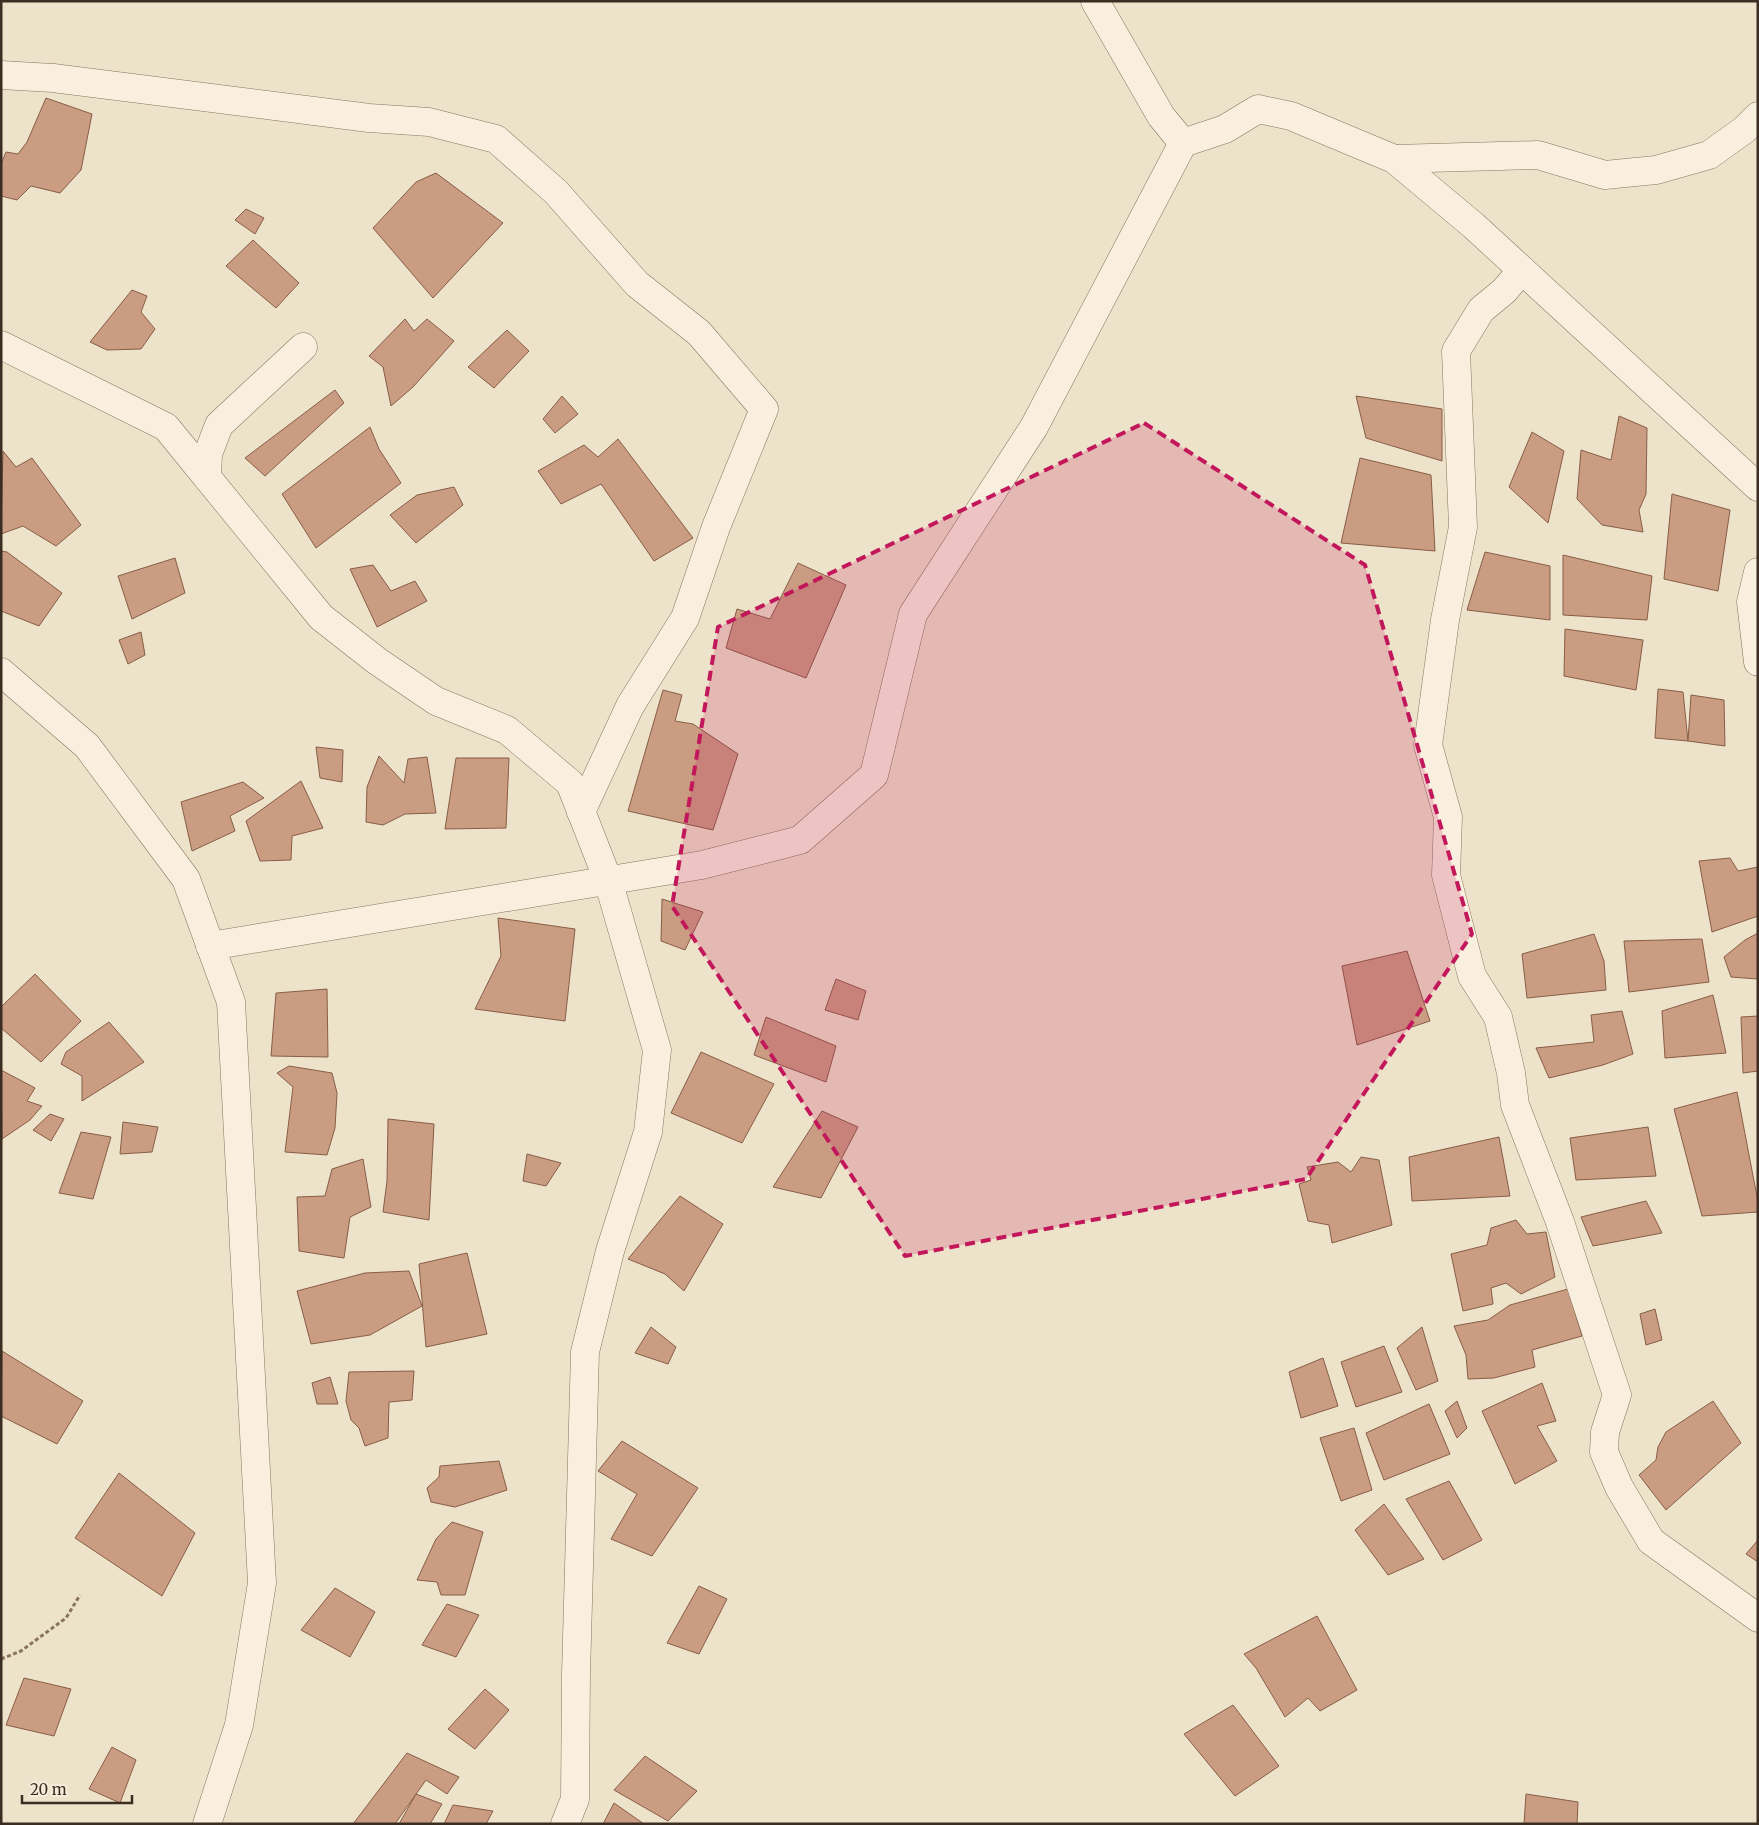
<svg xmlns="http://www.w3.org/2000/svg" width="1759" height="1825" font-family="Merriweather,serif">
<rect width="100%" height="100%" fill="#ede2ca"/>
<g fill="#ca9d82" stroke="#885d46">
<path d="M46,98l46,16 -11,56 -21,23 -29,-7 -14,14 -16,-4v-32l5,-12 12,2 9,-12z"/>
<path d="M436,173l67,50 -70,75 -60,-70 43,-46z"/>
<path d="M246,209l18,9 -9,16 -20,-14z"/>
<path d="M253,240l46,43 -23,25 -50,-42z"/>
<path d="M132,290l15,6 -6,16 14,17 -14,20 -34,1 -17,-8z"/>
<path d="M405,319l9,12 13,-12 27,22 -41,46 -22,19 -8,-39 -14,-11z"/>
<path d="M507,330l22,21 -35,37 -26,-21z"/>
<path d="M335,390l9,13 -79,73 -20,-18z"/>
<path d="M562,396l16,18 -23,19 -12,-14z"/>
<path d="M1356,396l86,13v52l-76,-23z"/>
<path d="M1619,416l28,12 -1,66 -7,16 4,22 -41,-7 -25,-26 4,-49 30,10z"/>
<path d="M370,427l9,22 22,34 -85,65 -34,-54z"/>
<path d="M1532,432l32,19 -16,72 -39,-36z"/>
<path d="M618,439l75,99 -39,23 -53,-77 -40,20 -23,-33 46,-26 14,12z"/>
<path d="M3,451l13,16 16,-9 49,67 -25,21 -33,-20 -22,8z"/>
<path d="M1360,458l71,17 4,76 -94,-8z"/>
<path d="M454,487l9,18 -47,38 -26,-28 27,-20z"/>
<path d="M1672,494l58,16 -12,81 -54,-12z"/>
<path d="M1,551l6,1 55,41 -23,33 -38,-15z"/>
<path d="M1485,552l65,14v54l-83,-10z"/>
<path d="M1563,555l89,21 -5,44 -84,-5z"/>
<path d="M175,558l10,35 -53,26 -14,-43z"/>
<path d="M798,563l48,22 -40,93 -80,-30 11,-39 33,10z"/>
<path d="M373,565l18,26 24,-10 12,20 -50,26 -27,-58z"/>
<path d="M1565,629l78,11 -7,50 -72,-14z"/>
<path d="M141,632l4,23 -17,9 -9,-24z"/>
<path d="M1658,689l25,3 5,49 -33,-3z"/>
<path d="M663,690l19,5 -7,26 18,3 45,30 -25,76 -85,-19z"/>
<path d="M1691,695l33,5 1,46 -37,-5z"/>
<path d="M316,747l27,3 -1,32 -22,-4z"/>
<path d="M379,756l25,27 4,-24 19,-2 9,56 -31,1 -22,11 -17,-3 1,-35z"/>
<path d="M456,758h53l-3,70 -61,1z"/>
<path d="M301,781l22,47 -31,8 -1,24 -31,1 -14,-40z"/>
<path d="M243,782l21,16 -34,18 5,15 -43,20 -11,-49z"/>
<path d="M1730,858l8,13 20,-4v49l-46,16 -13,-71z"/>
<path d="M662,899l41,13 -18,38 -24,-9z"/>
<path d="M498,918l77,11 -10,92 -90,-12 26,-53z"/>
<path d="M1758,933v46l-27,-2 -7,-20 21,-17z"/>
<path d="M1594,934l10,27 2,29 -79,8 -5,-44z"/>
<path d="M1702,939l7,43 -80,10 -5,-51z"/>
<path d="M1407,951l23,70 -73,24 -15,-79z"/>
<path d="M35,974l46,47 -40,41 -40,-34v-21z"/>
<path d="M836,979l30,12 -8,29 -33,-10z"/>
<path d="M327,989l1,68 -57,-1 5,-63z"/>
<path d="M1713,995l13,58 -61,5 -3,-47z"/>
<path d="M1622,1011l11,43 -30,11 -54,13 -13,-30 58,-6 -3,-27z"/>
<path d="M1758,1016v55l-15,2 -2,-56z"/>
<path d="M766,1017l70,29 -10,36 -72,-27z"/>
<path d="M109,1022l35,40 -62,39v-25l-21,-12 5,-12z"/>
<path d="M701,1052l73,32 -32,59 -71,-30z"/>
<path d="M289,1066l43,7 5,20 -2,35 -8,27 -42,-3 8,-65 -16,-14z"/>
<path d="M3,1071l32,17 -8,13 15,5 -12,14 -28,19 -1,-67z"/>
<path d="M1737,1092l21,110v10l-56,4 -28,-107z"/>
<path d="M822,1111l36,16 -37,71 -48,-11z"/>
<path d="M50,1114l14,5 -13,22 -18,-11z"/>
<path d="M388,1119l46,5 -5,96 -46,-8 4,-31z"/>
<path d="M123,1122l35,5 -6,25 -32,2z"/>
<path d="M1648,1127l8,49 -80,4 -6,-42z"/>
<path d="M81,1132l30,5 -18,62 -34,-6z"/>
<path d="M1499,1137l11,59 -98,5 -3,-44z"/>
<path d="M527,1154l34,9 -15,23 -23,-5z"/>
<path d="M1361,1157l18,3 13,65 -60,18 -3,-18 -21,-4 -9,-37 12,-4 -4,-13 31,-5 13,10z"/>
<path d="M363,1159l8,48 -21,10 -6,41 -45,-7 -2,-54 28,-1 7,-27z"/>
<path d="M680,1196l43,28 -39,67 -19,-17 -37,-15z"/>
<path d="M1646,1201l16,32 -69,13 -12,-29z"/>
<path d="M1516,1220l11,14 19,-2 9,45 -34,17 -15,-11 -15,5 2,16 -30,7 -12,-57 36,-9 4,-17z"/>
<path d="M467,1253l20,81 -61,13 -7,-83z"/>
<path d="M409,1271l13,35 -52,29 -59,9 -14,-53 68,-18z"/>
<path d="M1568,1289l14,47 -50,14 3,17 -41,11 -26,1 -2,-24 -12,-29 34,-6 22,-15z"/>
<path d="M1655,1309l7,31 -16,5 -6,-31z"/>
<path d="M651,1327l25,20 -8,17 -33,-11z"/>
<path d="M1422,1327l16,54 -22,9 -19,-42z"/>
<path d="M1384,1346l18,46 -46,15 -15,-45z"/>
<path d="M2,1351l81,50 -26,43 -56,-28z"/>
<path d="M1323,1358l15,48 -37,12 -12,-46z"/>
<path d="M414,1371l-2,29 -23,2 -1,36 -23,8 -6,-18 -8,-8 -5,-19 3,-29z"/>
<path d="M330,1377l8,27h-21l-5,-21z"/>
<path d="M1542,1383l14,38 -19,5 20,35 -42,23 -33,-73z"/>
<path d="M1457,1401l10,27 -10,10 -12,-27z"/>
<path d="M1713,1401l28,42 -75,67 -27,-35 17,-15 2,-13 8,-15z"/>
<path d="M1429,1404l21,50 -66,26 -18,-47z"/>
<path d="M1354,1428l18,62 -31,11 -21,-63z"/>
<path d="M622,1441l76,47 -46,68 -41,-17 26,-45 -39,-23z"/>
<path d="M499,1461l8,29 -52,17 -24,-5 -4,-14 12,-11 1,-11z"/>
<path d="M119,1473l76,60 -33,63 -87,-58z"/>
<path d="M1449,1481l33,59 -39,20 -37,-61z"/>
<path d="M1384,1504l40,55 -36,16 -33,-45z"/>
<path d="M452,1522l31,10 -18,63h-24l-4,-13 -20,-2 19,-41z"/>
<path d="M1758,1540v22l-12,-8z"/>
<path d="M699,1586l28,13 -28,55 -32,-11z"/>
<path d="M335,1588l40,24 -25,45 -49,-27z"/>
<path d="M447,1604l32,11 -23,42 -34,-12z"/>
<path d="M1317,1616l40,74 -37,21 -12,-13 -23,19 -29,-49 -12,-14z"/>
<path d="M24,1678l47,11 -17,47 -48,-11z"/>
<path d="M485,1689l24,21 -34,39 -27,-20z"/>
<path d="M1233,1705l46,61 -44,30 -51,-62z"/>
<path d="M112,1747l24,13 -16,43 -31,-14z"/>
<path d="M407,1753l52,24 -12,17 -21,-14 -31,44h-42z"/>
<path d="M645,1756l52,35 -29,30 -54,-31z"/>
<path d="M416,1794l26,10 -12,20h-31z"/>
<path d="M1526,1794l52,8 -1,22h-53z"/>
<path d="M614,1803l30,21h-41z"/>
<path d="M453,1805l40,6 -7,13h-42z"/>
</g>
<g fill="none" stroke-linecap="round" stroke-linejoin="round">
<g stroke="#8a745f" stroke-width="29">
<g id="minor">
<path d="M1095,1l66,115 22,27"/>
<path d="M1,75l52,3 316,40 60,4 67,17 60,53 81,92 62,49 65,76 -48,118 -31,91 -55,88 -49,106"/>
<path d="M1394,159l144,-4 67,20 51,-5 53,-15 35,-25 14,-14"/>
<path d="M1522,270l-18,21 -23,19 -25,41 7,176 -18,93 -17,125 20,72 -2,58 26,101 26,41 13,56 4,32 45,117 57,173 -12,37 -1,20 15,35 32,54 107,77"/>
<path d="M1,345l165,82 155,190 56,44 59,40 71,29 63,53 38,97 49,170 -9,82 -38,119 -25,101 -9,322 -1,125 -10,25"/>
<path d="M207,477l1,-23 11,-29 84,-78"/>
<path d="M1758,572l-7,30 7,60"/>
<path d="M1,672l86,74 99,133 45,123 31,581 -23,142 -32,99"/>
<path d="M210,946l492,-81 98,-25 74,-65 39,-161 121,-187 149,-284 42,-14 33,-20 33,7 103,43 80,67 284,261"/>
</g>
</g>
<path stroke="#8a745f" stroke-width="3" stroke-dasharray="4 2.5" stroke-linecap="butt" d="M1,1659l20,-8 45,-33 14,-23"/>
<use href="#minor" stroke="#f8efde" stroke-width="28"/>
</g>
<path fill="#c2185b" fill-opacity="0.2" stroke="#c2185b" stroke-width="4" stroke-dasharray="10 6" stroke-linejoin="round" d="M1144,423l221,142 107,369 -166,245 -401,77 -233,-350 46,-279z"/>
<rect width="1759" height="1825" fill="none" stroke="#3b2d22" stroke-width="5"/>
<path d="M22 1795v8h110v-8" fill="none" stroke="#3b2d22" stroke-width="2.5"/>
<text x="30" y="1795" font-size="15" fill="#3b2d22" stroke="#f5ecda" stroke-width="4" paint-order="stroke">20 m</text>
</svg>
